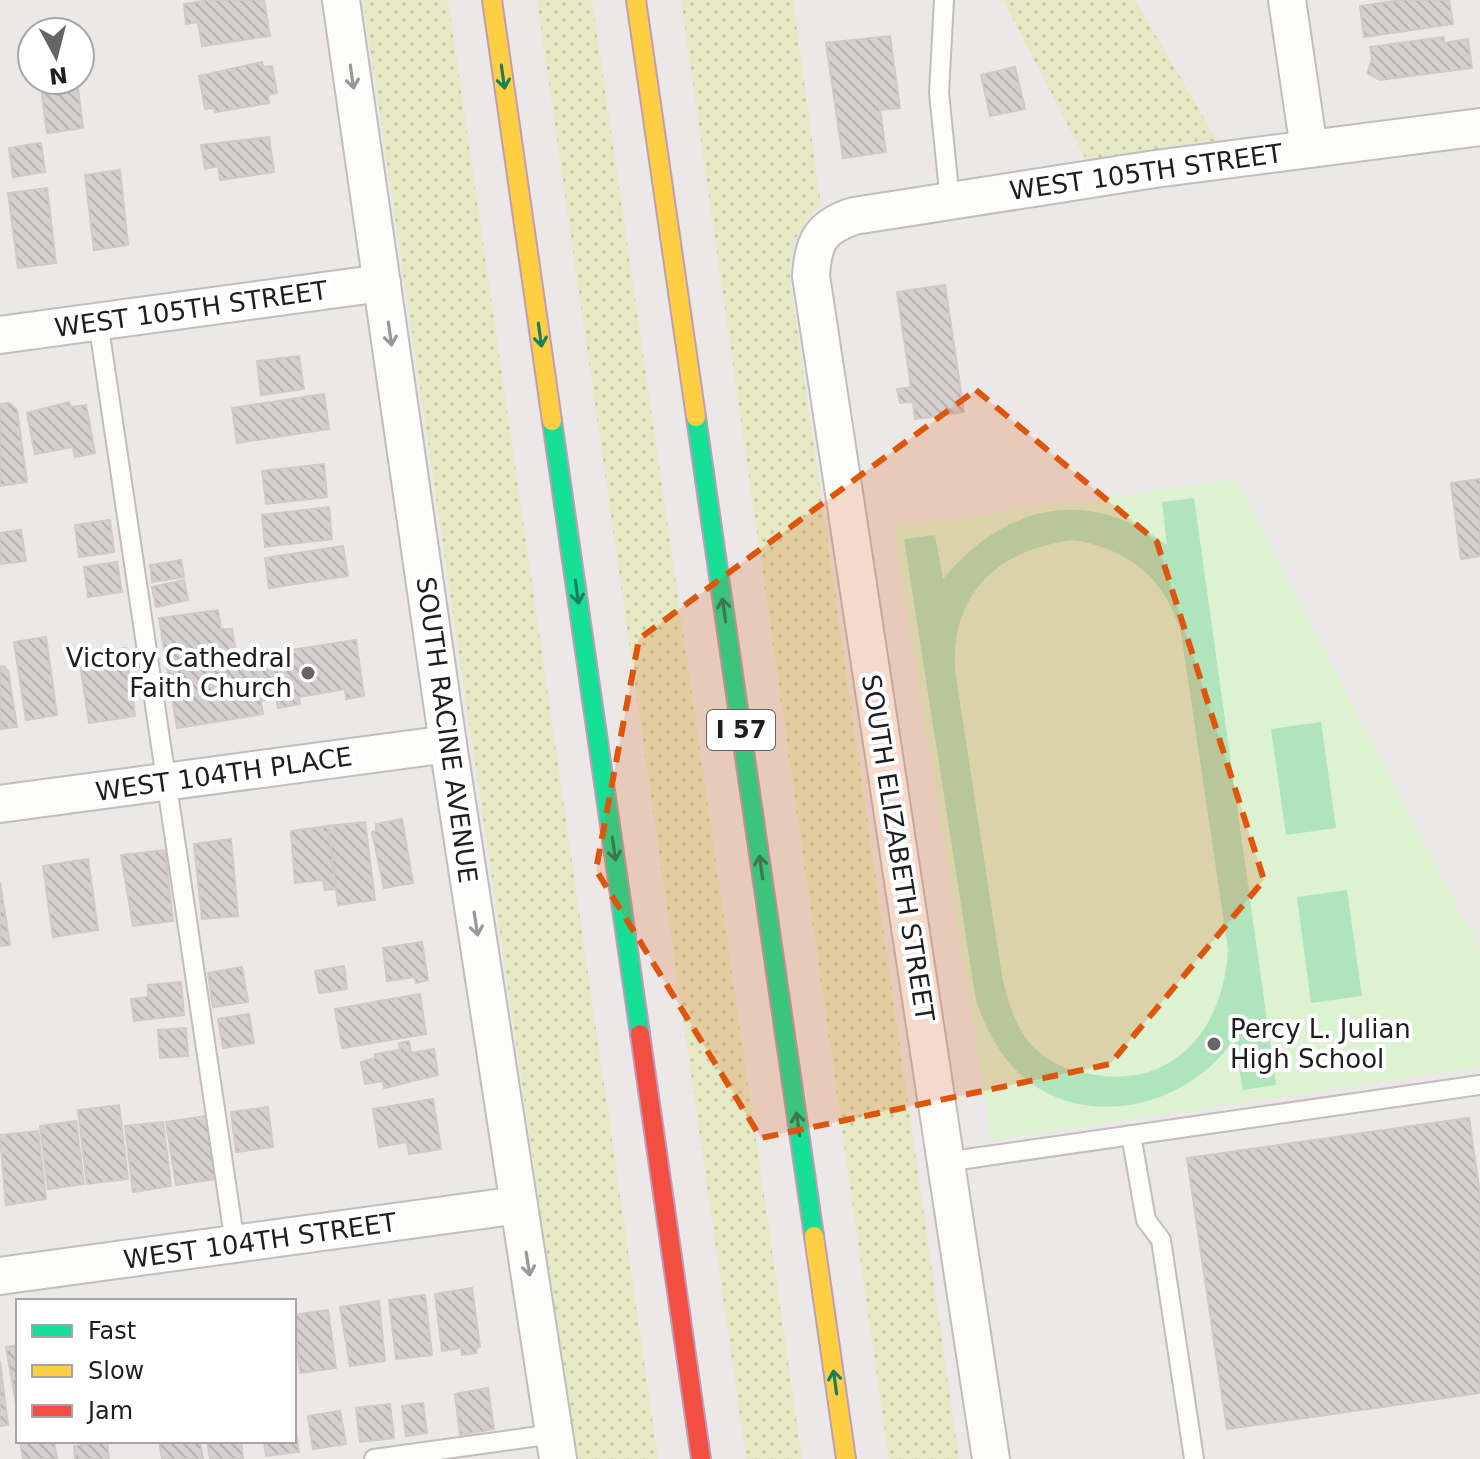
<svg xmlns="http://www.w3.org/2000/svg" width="1480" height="1459" font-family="'DejaVu Sans',sans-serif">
<defs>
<pattern id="grass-dots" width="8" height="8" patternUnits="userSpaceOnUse" patternTransform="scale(2)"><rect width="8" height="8" fill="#e5eac4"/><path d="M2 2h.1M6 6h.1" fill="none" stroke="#c4c8a8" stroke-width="1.8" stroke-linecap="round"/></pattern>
<pattern id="building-back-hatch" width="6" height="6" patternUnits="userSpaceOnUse" patternTransform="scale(2)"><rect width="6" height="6" fill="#d5d0cf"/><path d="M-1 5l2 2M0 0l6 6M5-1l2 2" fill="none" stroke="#b6b2b1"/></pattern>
</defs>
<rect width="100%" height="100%" fill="#ece8e7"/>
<g fill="url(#grass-dots)">
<path d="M363,0h85l210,1459h-81z"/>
<path d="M537,0h55l210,1459h-56z"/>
<path d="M681,0h112l28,205c-28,23 -31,48 -30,82l168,1172h-70z"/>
<path d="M1003,0h132l83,142 -131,20z"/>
</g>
<path fill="#dcf2d1" d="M1236,479l244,472v116l-488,73 -99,-613z"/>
<g fill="#b0e4bc" fill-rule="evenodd">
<path d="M1194,498l82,587 -33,5 -9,-51c-45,68 -150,94 -214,35 -22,-20 -34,-46 -44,-73l-72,-462 31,-4 8,44c61,-74 144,-94 224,-34l-5,-43zM1074,540c56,10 90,37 107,93l47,316c-3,74 -50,139 -132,126 -20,-3 -42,-9 -57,-23 -23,-20 -30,-47 -37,-76l-47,-306c-4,-79 45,-121 119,-130z"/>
<path d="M1321,722l15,106 -50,7 -15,-106z"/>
<path d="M1347,890l15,106 -51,7 -14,-106z"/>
</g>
<g fill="url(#building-back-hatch)" stroke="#cfc9c8" stroke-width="2">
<path d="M209,0h55l6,36 -68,10 -4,-24 -12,2 -2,-20z"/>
<path d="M1402,0h47l4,24 -89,13 -4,-31z"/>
<path d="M890,36l10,72 -20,2 6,42 -43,6 -17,-115z"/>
<path d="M1444,37v6l24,-4 4,29 -92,12 -13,-7 5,-14 -2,-12z"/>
<path d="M262,62l1,5 9,-1 5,27 -9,2 1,8 -54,9 -1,-4 -9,1 -6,-33z"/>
<path d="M1015,67l10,42 -35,7 -9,-41z"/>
<path d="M40,80h37l6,48 -36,5z"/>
<path d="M269,137l5,35 -54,8 -2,-14 -13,3 -4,-24z"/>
<path d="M41,143l4,29 -32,5 -4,-29z"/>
<path d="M120,170l8,75 -34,5 -9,-75z"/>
<path d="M47,188l9,75 -38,5 -10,-75z"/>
<path d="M945,285l19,127 -49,7 -2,-17 -13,1 -3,-14 14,-2 -14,-95z"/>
<path d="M299,356l5,33 -43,6 -4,-34z"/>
<path d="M324,394l5,35 -92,14 -5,-35z"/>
<path d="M69,402l1,5 16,-2 9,48 -20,4 -2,-10 -38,7 -8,-41z"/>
<path d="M9,403l8,7 10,72 -27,4v-82z"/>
<path d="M324,464l3,33 -61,7 -4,-33z"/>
<path d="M1480,479v77l-19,3 -10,-76z"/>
<path d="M329,507l3,32 -67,8 -3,-32z"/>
<path d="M110,520l4,32 -35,5 -4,-32z"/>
<path d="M21,530l5,31 -26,3v-31z"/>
<path d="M343,546l5,30 -79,12 -4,-30z"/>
<path d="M181,560l3,17 -32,5 -2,-17z"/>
<path d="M117,562l5,30 -34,5 -4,-30z"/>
<path d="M184,580l4,20 -32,7 -4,-20z"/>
<path d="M218,610l3,19h11l5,29 16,-2 10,58 -86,14 -18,-110z"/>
<path d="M46,637l11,78 -31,5 -12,-78z"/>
<path d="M356,640l8,56 -18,3 -1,-10 -46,8 1,7 -22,4 -2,-10 -15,3 -8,-45z"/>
<path d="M126,648l9,68 -46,7 -9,-60 14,-2 -1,-8z"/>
<path d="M4,666l4,5 9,56 -17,2v-62z"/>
<path d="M402,819l11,64 -29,5 -12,-56 4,-1v-7z"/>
<path d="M365,822l10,78 -37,5 -10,-79z"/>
<path d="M328,826l8,63 -11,1 -2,-10 -28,3 -4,-52z"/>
<path d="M231,839l7,77 -36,3 -8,-75z"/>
<path d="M165,850l8,71 -40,5 -12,-71z"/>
<path d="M88,859l10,71 -45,7 -10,-71z"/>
<path d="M0,882l10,63 -10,1z"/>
<path d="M422,942l6,38 -12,3 -2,-6 -27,4 -4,-33z"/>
<path d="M344,966l3,23 -28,4 -4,-22z"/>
<path d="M242,967l6,35 -35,5 -5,-34z"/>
<path d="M181,982l3,33 -50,6 -3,-22 17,-2v-12z"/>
<path d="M420,994l6,40 -84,14 -7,-39z"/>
<path d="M249,1014l5,29 -31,5 -5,-29z"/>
<path d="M186,1028l2,28 -28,2 -2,-28z"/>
<path d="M409,1041l2,12 23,-4 4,26 -54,13 -1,-7 -18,3 -4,-22 14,-4v-4l25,-4 -1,-7z"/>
<path d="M433,1099l8,50 -32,5 -2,-12 -28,5 -6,-38z"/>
<path d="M119,1105l9,74 -41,5 -9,-74z"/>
<path d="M268,1107l5,40 -37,5 -5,-40z"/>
<path d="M206,1116l10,63 -40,6 -10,-63z"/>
<path d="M1469,1118l11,76v199l-253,36 -40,-271z"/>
<path d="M76,1121l8,63 -36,5 -8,-63z"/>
<path d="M163,1122l8,64 -38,6 -8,-66z"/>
<path d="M38,1131l8,68 -40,6 -6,-70z"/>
<path d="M472,1288l8,59 -4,1 1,5 -15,2 -1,-7 -19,3 -7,-57z"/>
<path d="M425,1295l7,60 -36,4 -7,-59z"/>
<path d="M379,1301l6,60 -35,5 -10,-59z"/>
<path d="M328,1310l8,58 -36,5 -6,-58z"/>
<path d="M18,1345v64l-1,1 -11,-63z"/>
<path d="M0,1361l8,64 -8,1z"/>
<path d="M488,1388l6,41 -34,6 -5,-41z"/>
<path d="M423,1403l4,30 -21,3 -4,-30z"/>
<path d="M390,1404l4,34 -34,4 -4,-34z"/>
<path d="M340,1411l6,33 -33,5 -5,-33z"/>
<path d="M294,1418l5,34 -33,4 -2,-15h30z"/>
<path d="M20,1441h34l3,18h-34z"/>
<path d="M107,1441l2,18h-34l-1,-13z"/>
<path d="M159,1441h41l3,18h-41z"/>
<path d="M207,1441h34l2,18h-33z"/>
</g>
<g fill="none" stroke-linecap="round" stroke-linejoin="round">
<g stroke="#bfbebd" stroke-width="22">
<g id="lane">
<path d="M944,0l-5,93 11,108"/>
<path d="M98,321l137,923"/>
<path d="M1131,1135l15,85 15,20 33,219"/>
<path d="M945,1162l535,-77"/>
<path d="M374,1459l180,-25"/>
</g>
</g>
<g stroke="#bfbebd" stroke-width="40">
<g id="street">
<path d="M341,0l107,744 110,715"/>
<path d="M1287,0l22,149"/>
<path d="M0,335l382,-52"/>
<path d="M0,804l448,-60"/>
<path d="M0,1276l519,-71"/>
<path d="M991,1459l-180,-1183c2,-34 9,-49 43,-60l301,-47 325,-42"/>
</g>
</g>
<g stroke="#c29cb5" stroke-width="22">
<g id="fast">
<path d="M696,417l118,819"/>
<path d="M552,421l88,613"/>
</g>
</g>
<g stroke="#c29cb5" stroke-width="22">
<g id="slow">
<path d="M492,0l60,421"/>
<path d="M636,0l60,417"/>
<path d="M814,1236l32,223"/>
</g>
</g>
<g stroke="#c29cb5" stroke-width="22">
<path id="jam" d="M640,1034l61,425"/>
</g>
<use href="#lane" stroke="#fcfcfb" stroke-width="18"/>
<use href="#street" stroke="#fcfcfb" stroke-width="36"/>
<use href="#fast" stroke="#16e098" stroke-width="18"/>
<use href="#slow" stroke="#ffcf43" stroke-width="18"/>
<use href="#jam" stroke="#f24e42" stroke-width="18"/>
</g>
<defs><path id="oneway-shaft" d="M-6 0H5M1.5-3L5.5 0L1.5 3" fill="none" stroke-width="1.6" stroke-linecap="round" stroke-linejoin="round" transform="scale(2)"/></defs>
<g stroke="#989898">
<use href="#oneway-shaft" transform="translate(352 77) rotate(82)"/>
<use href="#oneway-shaft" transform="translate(390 334) rotate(82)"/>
<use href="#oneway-shaft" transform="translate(476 924) rotate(81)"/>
<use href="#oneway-shaft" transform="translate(528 1264) rotate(81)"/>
</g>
<g stroke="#1a7f5b">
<use href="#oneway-shaft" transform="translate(503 77) rotate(82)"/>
<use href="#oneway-shaft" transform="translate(540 335) rotate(82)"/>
<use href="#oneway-shaft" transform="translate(577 592) rotate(82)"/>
<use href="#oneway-shaft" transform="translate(724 610) rotate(-98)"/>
<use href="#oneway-shaft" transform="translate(614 849) rotate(82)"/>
<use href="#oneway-shaft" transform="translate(761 867) rotate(-98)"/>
<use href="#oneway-shaft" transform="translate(798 1124) rotate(-98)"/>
<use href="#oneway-shaft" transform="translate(835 1382) rotate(-98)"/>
</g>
<path fill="#de560d" fill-opacity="0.2" stroke="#de560d" stroke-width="6" stroke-dasharray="16 10" stroke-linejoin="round" d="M976,390l181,152 107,338 -154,184 -349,74 -165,-268 43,-231z"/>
<g fill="#666564" stroke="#fff" stroke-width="3">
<circle cx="308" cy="673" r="8"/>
<circle cx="1214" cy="1044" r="8"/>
</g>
<g text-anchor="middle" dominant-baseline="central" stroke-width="8" stroke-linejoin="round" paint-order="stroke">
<rect fill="#fff" stroke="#626262" stroke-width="2" x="707" y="710" width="68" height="40" rx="6"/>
<g font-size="24" font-weight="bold" fill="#1e1e1e">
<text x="741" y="730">I 57</text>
</g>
<g font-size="26" fill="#1e1e1e" stroke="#fff">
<text transform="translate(1146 172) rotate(-8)">WEST 105TH STREET</text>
<text transform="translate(191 309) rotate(-8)">WEST 105TH STREET</text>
<text transform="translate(447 730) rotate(82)">SOUTH RACINE AVENUE</text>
<text transform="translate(224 774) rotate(-8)">WEST 104TH PLACE</text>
<text transform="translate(898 848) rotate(81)">SOUTH ELIZABETH STREET</text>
<text transform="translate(260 1241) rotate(-8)">WEST 104TH STREET</text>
</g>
<g font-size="26" fill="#1e1e1e" stroke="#fff" text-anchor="end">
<text x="292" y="658">Victory Cathedral<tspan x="292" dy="30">Faith Church</tspan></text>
<text x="1230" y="1029" text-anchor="start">Percy L. Julian<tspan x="1230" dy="30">High School</tspan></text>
</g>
</g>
<rect x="16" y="1299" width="280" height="144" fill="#ffffff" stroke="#a5a5a5" stroke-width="2"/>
<rect x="32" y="1325" width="40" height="12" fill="#16e098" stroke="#a5a5a5" stroke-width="2"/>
<text x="88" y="1339" font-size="24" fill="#1e1e1e">Fast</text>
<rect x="32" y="1365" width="40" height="12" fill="#ffcf43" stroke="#a5a5a5" stroke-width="2"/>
<text x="88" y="1379" font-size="24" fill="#1e1e1e">Slow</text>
<rect x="32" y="1405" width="40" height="12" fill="#f24e42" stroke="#a5a5a5" stroke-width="2"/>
<text x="88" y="1419" font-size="24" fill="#1e1e1e">Jam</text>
<g transform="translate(56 56) rotate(173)"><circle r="38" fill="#ffffff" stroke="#a5a5a5" stroke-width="2"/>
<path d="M0-6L14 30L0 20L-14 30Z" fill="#666564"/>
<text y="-12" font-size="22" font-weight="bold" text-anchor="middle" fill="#1e1e1e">N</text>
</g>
</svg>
